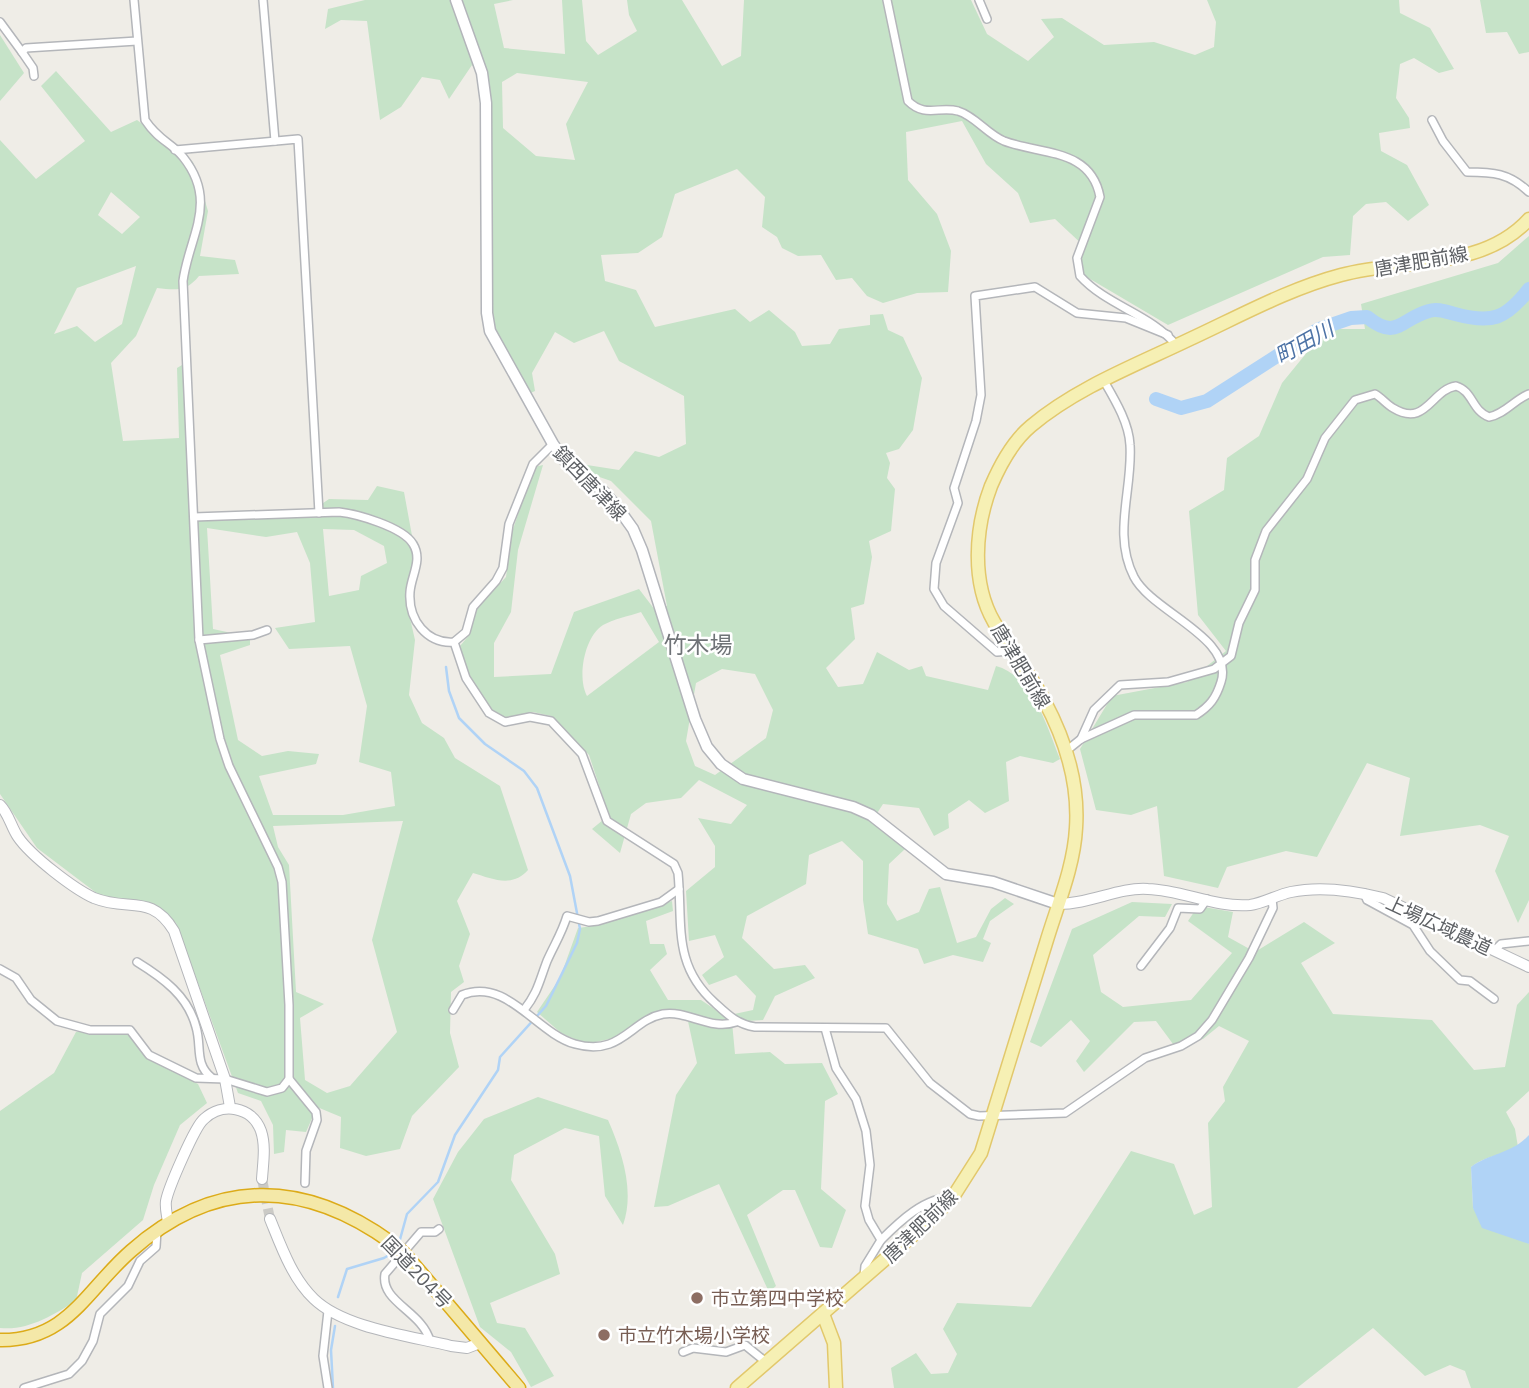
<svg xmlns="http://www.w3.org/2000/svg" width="1529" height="1388" font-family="'IBM Plex Sans','Noto Sans JP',sans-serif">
<rect width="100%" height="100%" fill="#efede7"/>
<g fill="#c6e3c8" fill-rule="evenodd">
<path d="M365,0h148l-19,4 10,44 61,6 -3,-54h20l4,41 12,14 39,-24 -8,-16 -2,-15h55l40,66 19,-10 3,-56h227l16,34 41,27 26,-24 -13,-18 21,-1 42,27 50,-3 41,13 19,-8 2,-25 -9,-22h192l1,13 30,15 24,41 -15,4 -25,-15 -14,6 -4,34 13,20 1,10 -31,5 2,18 26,14 22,40 -21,16 -22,-19 -20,2 -13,12 -3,39 -27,2 -155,68 -83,-49 -4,-15 4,-14 -30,-28 -25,4 -12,-30 -32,-29 -24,-43 -56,11 2,48 29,34 14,37 -3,41 -31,1 -34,10 -16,-7 -15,-18 -16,2 -15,-25 -23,1 -16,-8 -5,-11 -15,-10 3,-30 -28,-28 -62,25 -13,43 -24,16 -37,2 4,26 31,9 19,37 80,-18 15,13 19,-12 26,22 7,14 28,-2 9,-15 31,-4v-10l13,-1 5,16 15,7 19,41 -9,52 -14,19 -13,4 4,10 -3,15 8,11 -4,42 -22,10 3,16 -8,47 -13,4 4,31 -29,29 12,19 25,-3 14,-32 32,18 13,-4 4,10 62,14 8,-24c37,10 51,61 64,93l-7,4 -33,-7 -14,6 3,39 -24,12 -16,-13 -21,14 1,14 -15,8 -15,-28 -36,-4 -9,14 31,31 -16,15 -2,40 10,17 22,-9 10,-23 11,-2 17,56 19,-6 15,-28 14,-11 9,6 -24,17 -7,18 8,4 -8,19 -30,-7 -29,9 -6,-15 -50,-15 -5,-34v-39l-21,-20 -33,14 -3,29 -59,32 -5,22 32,31 31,-4 10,13 -40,18 -12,24 -31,2 3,32 35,-2 15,12 37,-1 16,31 -13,7 -4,88 25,21 -14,38 -12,-1 -25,-57h-12l-36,25 29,71 -7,6 -50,-108 -51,22 -14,1 22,-112 21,-32 -11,-51 -26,-2 -41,27 -33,7 -25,-11 -24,-21 23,-34 18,-50 22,-3 72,-24 1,10 -27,10 4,23h14l3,10 -17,16 18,30h33l24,16 28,-6 3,-14 -20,-21 -27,10 -7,-10 22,-18 -9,-22 -26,6 -3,-50 29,-24v-21l-17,-28 33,6 16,-19 -48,-25 -18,18 -35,5 -15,11 -11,39 -28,-24 17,-14 -20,-60 -38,-39 -18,-4 -22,7 -16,-5 -27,-40 -8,-28 10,-12 6,-25 30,-32 6,-45 22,-65 9,-2 -25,85 -7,62 -17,31v34l57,-3 23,-62 65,-23 16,21 12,-4 -16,-85 -40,-40 -26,-9 2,-7 32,5 16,-19 24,6 27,-13 -2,-48 -65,-35 -15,-30 -30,12 -19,-11 -23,41 3,18 -7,3 -32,-57 -6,-30 1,-213 -19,-29 -23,34 -9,-19 -18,-3 -21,30 -21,13 -13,-99 -26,-1 -16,9 3,-20zM517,73l71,9 -22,42 9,36 -39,-4 -33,-28 -1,-46zM641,612l18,30 -72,54c-10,-18 -3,-59 16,-71 11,-6 26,-9 38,-13zM722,669l33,5 18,36 -7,28 -51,37 -20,-9 -9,-25 10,-58z"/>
<path d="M1480,0h49v52l-10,2 -12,-22 -21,1z"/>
<path d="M0,35l24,38 -24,28z"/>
<path d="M56,71l55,61 26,-12 56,42 15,49 -8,45 35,4 4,14 -40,2c-13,16 -23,14 -42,12l-21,48 -25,27 12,78 56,-3 -2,-70 5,-3 9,31 1,120 115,-2 22,-15 39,1 9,-14 27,6 13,71 -10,42 8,35 -6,55 13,28 22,15 11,20 45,28 28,84c-16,18 -35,9 -55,3l-16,28 13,33 -11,32 5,16 -13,10 -1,41 9,34 -47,49 -12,33 -34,7 -26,-8 1,-31 -24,-10 -11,25 -20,-2 -2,22 -10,2 -1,-29 -12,-24 -23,-8 -62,-170 -22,-19 -51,-6 -66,-50 -37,-54v-654l36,39 49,-38 -44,-55zM111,192l29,25 -18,17 -24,-19zM136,266l-14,58 -27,18 -18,-16 -23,8 23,-46zM207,528l59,9 31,-5 13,31 5,59 -40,6 14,21 61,-3 17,60 -8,56 32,10 4,34 -52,9h-70l-14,-39 57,-12 3,-10 -31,-3 -26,5 -24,-16 -18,-85 30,-10v-8l-37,-8zM323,529l31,1 30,16 3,17 -26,13 -2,14 -30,6zM403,821l-31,119 25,92 -47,54 -23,7 -22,-13 -5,-62 24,-14 -28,-12 -7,-127 -11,-18 -5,-21z"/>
<path d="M1529,236v664l-11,23 -23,-52 14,-35 -29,-11 -80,11 10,-58 -43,-15 -50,94 -31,-6 -59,16 -9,21 -54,-12 -7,-70 -26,9 -35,-5 -16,-61 32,-53 75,-14 39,-31 -28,-36 -9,-104 35,-21 3,-32 32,-22 23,-53 44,-54h39l-4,-25 137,-41z"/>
<path d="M1132,902l40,2 -7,13 -26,-1 -46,39 8,37 22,15 68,-7 41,-47 -44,-32 10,-15 35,6 -5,25 27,15 49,-30 31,21 -34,20 32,51 99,6 42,50 31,-3 12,-62 12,-13v99l-23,21 9,17 3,18c-16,8 -33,9 -47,20l2,41 56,36v144h-58l-6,-17 -15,-6 -25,11 -52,-48 -76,60h-403l-3,-20 25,-15 15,21 17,-1 9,-19 -14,-25 14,-26 74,4 100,-156 43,13 20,51 18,-8 -4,-84 17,-22 -2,-14 26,-46 -30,-15 -16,13 -30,5 -17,-23 -22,1 -50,50 -8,-11 14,-20 -19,-21 -30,27 -11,-5 42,-113z"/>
<path d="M127,1026l19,31 52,27 9,19 -27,22 -26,60 -11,35 -61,53 -6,28c-23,14 -48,30 -76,27v-217l54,-38 22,-41z"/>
<path d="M538,1097l70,23c14,32 27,71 15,105l-18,-29 -6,-60 -34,-8 -51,27 -3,25 44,74 5,20 -70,29 7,20 28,5 29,48 -23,11 -20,-35 -31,-25 -47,-128 25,-47 26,-33z"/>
</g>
<path fill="#b0d3f6" d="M1529,1135v109l-47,-16 -9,-20 -2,-41c19,-14 41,-13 58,-32z"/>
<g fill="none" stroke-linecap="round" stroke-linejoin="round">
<g stroke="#b0d3f6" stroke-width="2.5">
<path d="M399,1243l8,-29 31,-32 17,-47 43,-65 2,-13 46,-51 31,-63 3,-14 -10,-53 -33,-88 -13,-17 -39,-27 -26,-26 -10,-27 -3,-24"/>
<path d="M338,1297l9,-28 37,-11 10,-6"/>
<path d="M333,1388l-2,-38 4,-24"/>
</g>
<path stroke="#b0d3f6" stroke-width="14" d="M1156,399l25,9 26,-7 112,-72 32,-11 16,-1c30,24 33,2 62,-6 8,-3 18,1 26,3 37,10 51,5 74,-25"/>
<path stroke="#cbcac6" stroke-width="10" stroke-dasharray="10 5" stroke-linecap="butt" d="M262,1179l8,40"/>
<g stroke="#b4b6ba" stroke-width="10">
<g id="minor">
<path d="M263,0l12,141"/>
<path d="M887,0l21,101c17,17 31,5 50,10 17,5 29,23 46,30 37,14 87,7 96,56l-23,61 3,18c27,30 71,38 97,70"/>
<path d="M979,0l8,19"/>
<path d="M0,22l22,30"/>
<path d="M34,76l-1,-8 -11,-16 4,-4 111,-7"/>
<path d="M1432,120l11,21 24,31c26,0 42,1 62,20"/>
<path d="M175,150l123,-11 21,374"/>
<path d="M194,517l145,-5c18,2 64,15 74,32 10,16 -2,32 -3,48 -2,28 17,52 44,50l12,-10 7,-25 23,-26 7,-13 6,-44 24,-60 20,-20"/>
<path d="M199,640l54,-5 14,-5"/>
<path d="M454,642l12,36 23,35 16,9 25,-5 21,4 31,33 25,67 67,43 4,9c5,51 -6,92 37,130 13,12 22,21 40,24l131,1 44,55 40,31 9,2 86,-3 80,-55 36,-12 17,-10 14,-16 37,-62 24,-50 -1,-9"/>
<path d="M1012,651l-15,1 -53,-46 -10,-17 2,-26 22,-60 -4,-15 22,-67 5,-26 -6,-99 60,-9 42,26 49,5 42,17"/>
<path d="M1081,739l13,-29 26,-25 48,-3 46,-13 17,-13 8,-33 16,-33v-30l11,-29 41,-52 18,-41 30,-38 20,-6c7,4 11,10 18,14 33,20 38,-18 63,-22 17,5 16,25 33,31 16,-3 25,-17 40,-23"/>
<path d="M1066,751l15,-12 53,-24h62c14,-9 20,-17 25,-33 14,-44 -69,-70 -87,-105 -22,-43 -1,-88 -4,-132 -1,-22 -15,-45 -26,-64"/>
<path d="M1364,893l3,7 46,25 17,26 30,29 10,1 24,18"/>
<path d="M1494,951l7,-7 28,-3"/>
<path d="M137,962c26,16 51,34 59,65 6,19 -2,37 16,51"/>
<path d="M1141,966l29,-38 8,-20 22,1 7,-10"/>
<path d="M0,969l16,9 15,22 26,21 33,9h40l19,25 47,23 29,1 42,13 15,-4 7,-9v-74l-7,-123 -4,-15 -49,-101 -9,-27 -21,-99 -16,-359c6,-45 36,-79 0,-124 -12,-15 -24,-16 -38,-37l-11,-120"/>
<path d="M453,1010l9,-15c45,-18 74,38 113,49 46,13 56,-24 88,-30 25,-4 47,17 73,8"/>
<path d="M524,1010c14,-18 15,-28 23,-49 7,-16 15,-28 20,-45l22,6 9,-1 63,-19 18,-13"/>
<path d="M825,1028l11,40 20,31 10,32 4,34 -5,41 4,14 12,20 -16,26 -1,10"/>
<path d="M289,1079l27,33 1,8 -11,31 -1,32"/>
<path d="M881,1240c19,-19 44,-43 72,-43"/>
<path d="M430,1341c-8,-30 -50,-39 -45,-67l36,-42h14l4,-3"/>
<path d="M683,1352l10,-4 33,4 19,-7 21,17"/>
<path d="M24,1388l45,-14 13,-13 11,-20 7,-27 28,-28 12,-25 16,-14 1,-17"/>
<path d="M328,1388l-5,-32 5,-45"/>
</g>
</g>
<g stroke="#b4b6ba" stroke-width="12">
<g id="tertiary">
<path d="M0,805c9,9 11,22 18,32 13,19 56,52 76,61 35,14 57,-5 80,33l51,148 5,28"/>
<path d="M1058,904c33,0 60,-17 90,-15 34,1 68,19 102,16 14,-2 27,-10 41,-13 28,-6 64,-1 92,6l146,69"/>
<path d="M270,1219c11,27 22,59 44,80 30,29 97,37 137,47l16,2 13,-5"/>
<path d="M168,1222c-1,-7 -3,-14 -2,-21 2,-12 29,-75 38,-82 18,-17 48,-13 57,12 5,15 2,32 1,48"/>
</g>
</g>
<g stroke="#b3b5ba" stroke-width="13">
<path id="secondary" d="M456,0l26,73 4,30 1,210 3,18 63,113 15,21 35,26 15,17 15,21 9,21 53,169 12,28 14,17 22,15 110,28 18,8 75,59 47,8 65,22"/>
</g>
<g stroke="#e2c86c" stroke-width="15">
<g id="primary">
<path d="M823,1314l11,29 2,45"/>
<path d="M737,1388l191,-166 25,-25 28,-44c21,-70 43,-140 65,-210 11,-37 28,-76 30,-115 3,-44 -11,-89 -32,-128 -14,-27 -35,-51 -50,-78 -23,-40 -19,-94 -3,-136 9,-21 22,-45 40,-60 45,-38 105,-61 157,-86 50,-23 100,-51 153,-65 62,-17 141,-4 188,-56"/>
</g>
</g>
<g stroke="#dcab19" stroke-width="15">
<g id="trunk">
<path d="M405,1254l114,134"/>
<path d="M0,1340c68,1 87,-51 131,-89 84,-74 173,-72 261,-8"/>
</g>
</g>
<use href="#minor" stroke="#fff" stroke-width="7"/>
<use href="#tertiary" stroke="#fff" stroke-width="10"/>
<use href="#secondary" stroke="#fff" stroke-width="10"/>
<use href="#primary" stroke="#f6f0b4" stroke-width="12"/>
<use href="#trunk" stroke="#f4e8a8" stroke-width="12"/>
<g stroke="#dcab19" stroke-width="15" stroke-linecap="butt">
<path id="trunk-bridge" d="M392,1243l13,11"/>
</g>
<use href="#trunk-bridge" stroke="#f4e8a8" stroke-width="12"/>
</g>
<g fill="#8d6e63" stroke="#fff" stroke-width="2.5">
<circle cx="697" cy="1298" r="7"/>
<circle cx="604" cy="1335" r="7"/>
</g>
<g text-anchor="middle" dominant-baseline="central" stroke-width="5" stroke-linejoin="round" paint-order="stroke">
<g font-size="19" fill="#5e6165" stroke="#fff">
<text transform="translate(1421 261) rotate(-10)">唐津肥前線</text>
<text transform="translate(590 483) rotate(46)">鎮西唐津線</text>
<text transform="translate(1021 666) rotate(59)">唐津肥前線</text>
<text transform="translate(1439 925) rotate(25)">上場広域農道</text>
<text transform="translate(920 1226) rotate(-44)">唐津肥前線</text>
<text transform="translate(417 1272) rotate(46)">国道204号</text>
</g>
<g font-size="19" fill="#785e54" stroke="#fff" text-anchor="start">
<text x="711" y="1298">市立第四中学校</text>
<text x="618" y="1335">市立竹木場小学校</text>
</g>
<g font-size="21" font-style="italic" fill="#4d73a6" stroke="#fff">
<text transform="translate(1304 342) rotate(-29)">町田川</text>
</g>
<g font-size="23" fill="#6f7377" stroke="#fff">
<text x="698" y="644">竹木場</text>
</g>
</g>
</svg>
